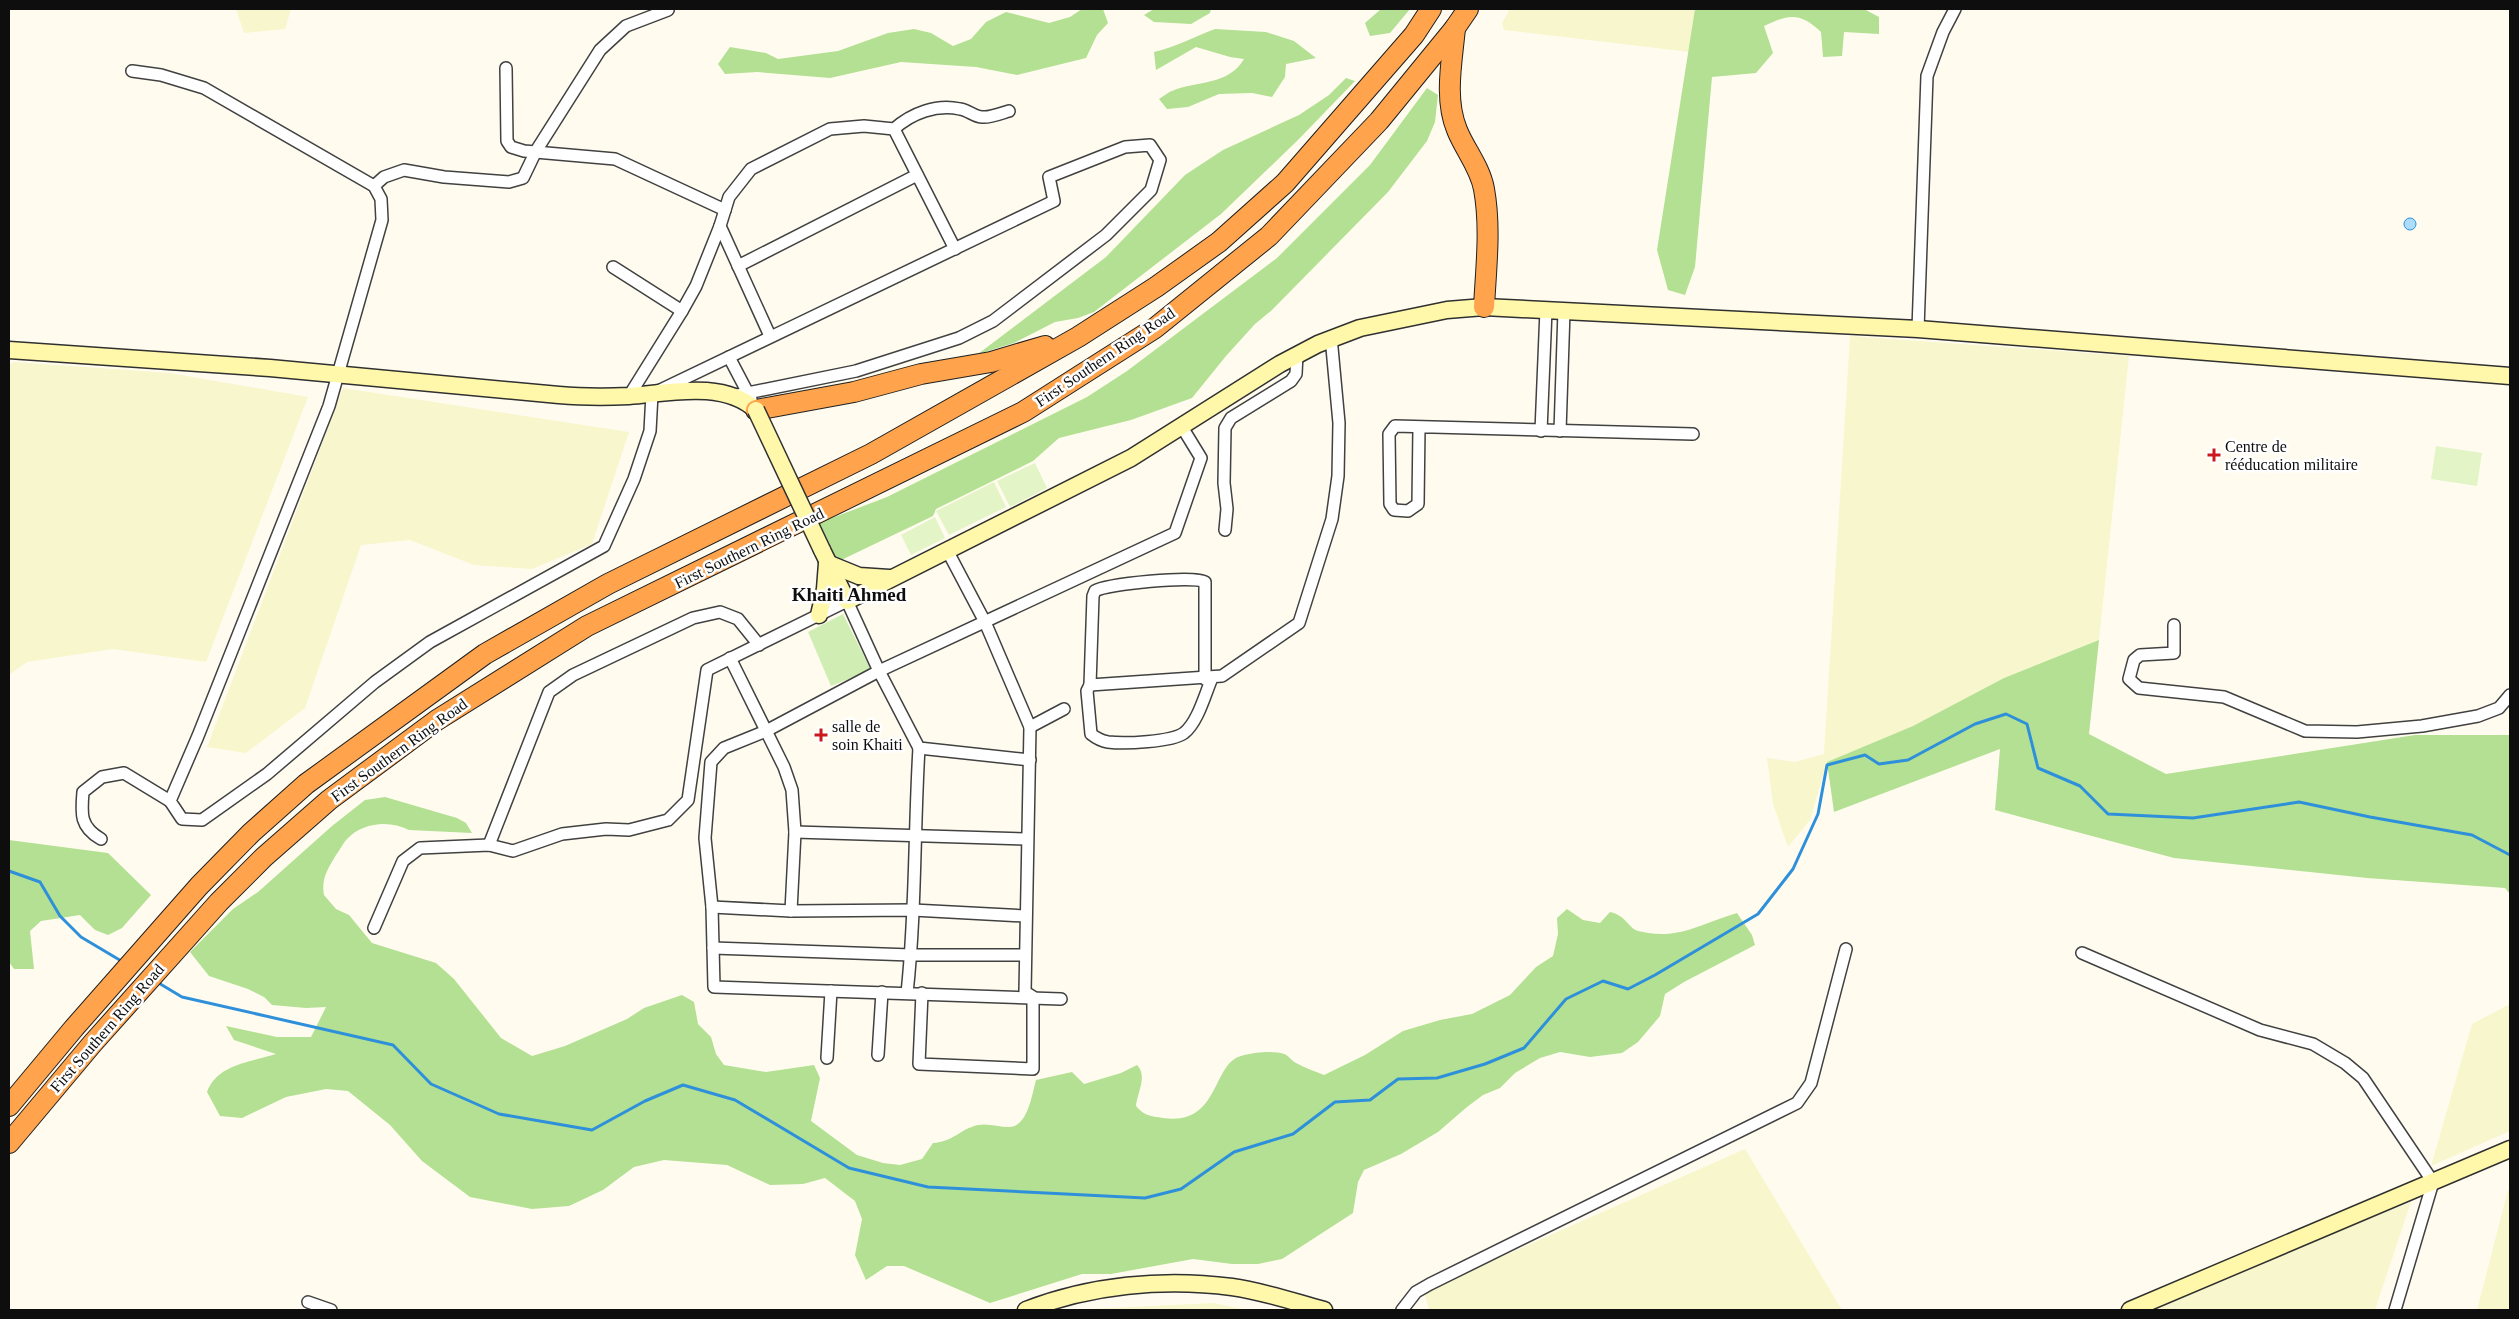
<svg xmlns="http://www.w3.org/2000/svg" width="2519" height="1319" font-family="'Times New Roman',serif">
<rect width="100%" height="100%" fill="#fffcef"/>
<g fill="#f8f6cc">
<path d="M236,9h55l-6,20 -41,4z"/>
<path d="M1510,9h186l-6,43 -186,-22 -2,-7z"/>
<path d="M1850,336l279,20 -30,284 -95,38 -91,48 -86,36 -17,58 -22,27 -15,-43 -6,-46 28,4 29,-8z"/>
<path d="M14,362l156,11 138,24 -102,265 -93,-13 -86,13 -18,13v-311z"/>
<path d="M343,388l286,44 -37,112 -60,25 -58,-4 -64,-25 -49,5 -56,163 -59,45 -39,-6z"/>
<path d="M2510,1004v127l-79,35 41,-142z"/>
<path d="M1745,1149l97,161h-413l-5,-19z"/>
<path d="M2508,1190h2v120h-33z"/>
<path d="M2411,1202l-36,108h-230z"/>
<path d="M1214,1303l33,7h-161l3,-1z"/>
</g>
<path fill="#d0eeb4" d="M843,614l28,56 -40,16 -23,-54z"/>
<g fill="#b3e092">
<path d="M1082,9h21l5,14 -11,12 -11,23 -69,17 -41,-8 -75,-5 -71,16 -73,-6 -32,2 -7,-10 12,-17 36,6 12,6 60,-8 50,-18 26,-4 17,4 22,13 18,-7 15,-17 20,-10 43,11 21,-6z"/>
<path d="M1154,9h57l-1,4 -19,11 -37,-2 -10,-7z"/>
<path d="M1381,9h29l-20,24 -20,3 -5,-13z"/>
<path d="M1695,9h169l15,8v17l-35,-2 -2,24 -19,1 -2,-25c-21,-20 -32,-18 -57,-6l9,27 -17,20 -44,4 -17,190 -10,28 -17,-5 -11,-40z"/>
<path d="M1215,29l51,3 28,9 22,17 -30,6 -1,13 -13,20 -20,-4 -33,1 -31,13 -21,2 -8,-10c4,-2 9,-7 13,-8 26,-11 56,-5 72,-32l-14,-2 -34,-10 -40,23 -2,-18c21,-5 40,-15 61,-23z"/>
<path d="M1346,78l9,3 -57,59 -77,74 -127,98 -16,6 -23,4 -41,21 -36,11 128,-97 79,-82 38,-25 76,-35 30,-20z"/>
<path d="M1427,88l11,7 -3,27 -8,19 -39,51 -116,118 -17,14 -29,32 -34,42 -61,22 -72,18 -26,23 -97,48 -3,7 -98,47 -16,-40 68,-26 200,-100 40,-26 150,-113 93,-93z"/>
<path d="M2099,640l-10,94 77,40 249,-39h95v159l-5,-6 -138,-10 -193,-20 -179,-48 5,-61 -166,63 -7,-50 86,-36 91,-48z"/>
<path d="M385,797l72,21 9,5 6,10 -63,-3c-19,-10 -46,-8 -62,9 -4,4 -7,11 -11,16 -8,14 -15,23 -12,40l12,14 13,6 23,28 64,20 18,16 47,59 31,18 33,-10 62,-27 17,-11 38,-13 12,7 4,22 13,13 5,17 8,11 42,7 48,-7 6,13 -9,43 46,34 26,8 17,2 22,-6 11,-16c20,-1 27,-14 45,-18 10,-2 21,2 31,2 19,0 23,-33 27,-47l36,-8 12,12 37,-11 16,-8c11,11 0,28 -1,41 8,10 15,10 27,12 55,8 49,-50 75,-61 11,-4 34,-7 46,-3 4,1 8,7 12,9 9,5 19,8 28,12l41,-20 38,-24 37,-11 32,-6 38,-19 26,-28 17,-11 5,-22 -1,-16 10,-9 16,11 17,3 10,-11c17,4 18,16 28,19 40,10 61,-7 99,-18l15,22 3,10 -71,37 -19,12 -5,22 -22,26 -16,11 -32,4 -30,-5 -20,6 -25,15 -15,15 -17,7 -16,12 -29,25 -37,22 -37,16 -6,12 -5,31 -71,46 -24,5h-26l-39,-5 -82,15h-29l-92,29 -86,-37h-17l-21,14 -11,-25 7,-36 -7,-18 -30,-23 -22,6 -33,1 -43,-20 -63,-5 -30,7 -31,23 -34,16 -37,3 -62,-12 -48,-36 -32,-36 -42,-34 -22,-2 -40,8 -44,21 -22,-2 -13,-24c10,-28 44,-30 69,-38l-42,-14 -8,-14 51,11h34l15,-30 -20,1 -34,-3 -8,-8 -16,-8 -39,-13 -19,-24 43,-43 25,-17 74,-66 33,-26z"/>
<path d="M9,840l99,13 43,42 -29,33 -14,7 -13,-5 -15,-15 -39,6 -11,10 4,38h-20l-5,-7z"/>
</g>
<g fill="#e3f4c7">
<path d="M2436,446l46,7 -5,33 -46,-7z"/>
<path d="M1035,463l12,25 -37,19 -13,-26z"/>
<path d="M994,482l12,25 -57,28 -13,-24z"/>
<path d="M935,517l10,21 -34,17 -10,-20z"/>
</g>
<circle fill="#aedcfc" stroke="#2e90da" cx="2410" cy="224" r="6"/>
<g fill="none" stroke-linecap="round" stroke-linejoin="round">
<g stroke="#2e90da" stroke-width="3">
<path d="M9,871l31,11 20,34 21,21 42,25"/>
<path d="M157,982l25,15 211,48 38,39 68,30 93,16 53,-29 38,-16 52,15 114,68 79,19 217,11 36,-9 53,-37 59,-18 42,-32 35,-2 28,-21 39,-1 48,-14 39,-16 42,-49 37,-18 25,8 27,-14 103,-61 35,-45 25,-55 9,-49 38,-10 14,9 29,-4 67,-36 31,-10 21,10 11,44 42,18 28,28 85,4 106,-16 71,15 102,18 38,20"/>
</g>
<g stroke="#414141" stroke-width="14">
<g id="street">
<path d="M506,68l1,73 4,6 13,4 91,8 110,51"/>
<path d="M132,71l29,4 43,13 170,98 7,13 1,21 -53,186 -131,330 -28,65 12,18 20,1 65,-46 108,-92 55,-40 174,-96 30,-67 16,-48 2,-37 402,-193 -5,-24 76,-30 25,-2 10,15 -9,30 -45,45 -113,86 -34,17 -103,33 -123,25"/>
<path d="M894,129c18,-16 42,-25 66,-20 8,1 15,8 22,8 8,1 20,-4 27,-6"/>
<path d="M374,186l10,-9 20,-7 40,7 65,5 14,-4 13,-27 64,-101 26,-24 42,-16"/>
<path d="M738,266l179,-91"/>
<path d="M613,267l69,44"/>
<path d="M1918,329l9,-253 16,-44 12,-23"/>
<path d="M770,336l-50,-110 9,-29 22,-28 79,-40 34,-3 30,3 61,120"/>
<path d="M729,357l22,42"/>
<path d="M629,396l53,-85 14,-25 24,-60"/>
<path d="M1419,427l-1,77 -10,7 -14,-1 -4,-6 -1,-70 6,-8 298,8"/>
<path d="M1541,431l5,-121"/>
<path d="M1560,431l4,-120"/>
<path d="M1225,530l2,-21 -3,-26 1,-55 6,-10 60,-37 5,-7 1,-20"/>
<path d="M2174,625v28l-34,2 -6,5 -5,19 10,9 85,9 81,34 52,1 65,-6 56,-10 21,-8 11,-13"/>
<path d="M730,658l54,109 8,23 3,42 -4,79"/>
<path d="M1212,678c-7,16 -14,44 -28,55 -12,9 -60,11 -76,9 -6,-1 -12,-4 -17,-8l-4,-43 3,-6 132,-9 77,-53 33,-104 6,-43 1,-53 -8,-86"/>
<path d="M1090,685l3,-89 2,-5c11,-7 100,-16 110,-9v97"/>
<path d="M1030,727l34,-18"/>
<path d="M795,832l232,7"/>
<path d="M101,839c-21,-12 -20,-25 -18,-47l19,-15 22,-4 46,28"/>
<path d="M489,845l60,-153 24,-17 120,-57 27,-6 18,7 21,26"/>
<path d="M712,907l79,4 122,-1 112,6"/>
<path d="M374,928l29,-67 17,-13 69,-3 24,6 49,-17 44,-5 23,1 39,-10 20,-20 19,-130 140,-69 32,70 40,77 111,12"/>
<path d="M713,948l198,7h114"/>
<path d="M2082,953l178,77 53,14 32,19 18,15 70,104 -38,128"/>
<path d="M907,993c9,-81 7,-163 12,-245"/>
<path d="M922,993l-3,71 114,5v-72l-8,-5 5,-265 -45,-105 -38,-72"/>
<path d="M1061,999l-347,-12 -2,-80 -7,-69 6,-76 13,-14 42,-17 113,-60 296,-138 26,-75 -19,-31"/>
<path d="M878,1055l4,-63"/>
<path d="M827,1058l4,-67"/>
<path d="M308,1302l23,8"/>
<path d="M1402,1310l14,-18 14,-8 367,-181 14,-20 35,-134"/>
</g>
</g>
<g stroke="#303030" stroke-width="19">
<g id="secondary">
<path d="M9,350l261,18 289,27c23,2 47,2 70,1 40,-3 94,-16 127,14"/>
<path d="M822,550l25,51 284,-143 149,-94 38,-20 42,-16 87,-18 37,-3 434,22 592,47"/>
<path d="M819,615l6,-26 2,-26 32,13 30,2"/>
<path d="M1026,1310c65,-25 137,-32 206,-23 30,4 62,15 92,23"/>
<path d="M2130,1310l380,-161"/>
</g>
</g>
<g stroke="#1f1f1f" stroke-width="22">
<g id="highway">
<path d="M1455,28c-3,33 -11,71 2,102 8,20 23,37 27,59 7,39 2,79 0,118"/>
<path d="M756,410l98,-18 67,-18 70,-12 54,-16"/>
<path d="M9,1106l65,-78 125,-142 52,-53 55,-49 179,-130 123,-70 263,-130 207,-117 78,-50 63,-45 66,-59 129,-148 17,-26"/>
<path d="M9,1143l83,-99 127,-142 45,-45 65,-57 108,-80 150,-94 436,-214 132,-84 114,-92 110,-115 76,-93 13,-19"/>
</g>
</g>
<use href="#street" stroke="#fff" stroke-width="11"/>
<use href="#secondary" stroke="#fff8aa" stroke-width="16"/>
<use href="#highway" stroke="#ffa34d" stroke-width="20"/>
<g stroke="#303030" stroke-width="19" stroke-linecap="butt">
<path id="secondary-bridge" d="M756,410l66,140"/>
</g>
<use href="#secondary-bridge" stroke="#fff8aa" stroke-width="16"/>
</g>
<g fill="#cb181c" stroke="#fff" stroke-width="2">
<path d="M2211.5 447.5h5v5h5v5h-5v5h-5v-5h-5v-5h5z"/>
<path d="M818.5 727.5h5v5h5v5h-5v5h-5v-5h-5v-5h5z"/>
</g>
<g text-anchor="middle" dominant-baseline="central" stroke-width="5" stroke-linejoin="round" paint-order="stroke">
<g font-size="16" fill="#0e0e0e" stroke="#fff">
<text transform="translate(1105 357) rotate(-34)">First Southern Ring Road</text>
<text transform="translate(749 548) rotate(-26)">First Southern Ring Road</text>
<text transform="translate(399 750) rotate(-36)">First Southern Ring Road</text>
<text transform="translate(107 1028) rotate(-49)">First Southern Ring Road</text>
</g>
<g font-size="16" fill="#0e0e0e" stroke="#fff" text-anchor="start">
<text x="2225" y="446">Centre de<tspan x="2225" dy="18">rééducation militaire</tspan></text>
<text x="832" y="726">salle de<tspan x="832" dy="18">soin Khaiti</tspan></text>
</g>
<g font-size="19" font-weight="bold" fill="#0e0e0e" stroke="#fff">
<text x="849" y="594">Khaiti Ahmed</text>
</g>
</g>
<rect width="2519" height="1319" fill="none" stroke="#0e0e0e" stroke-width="20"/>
</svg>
